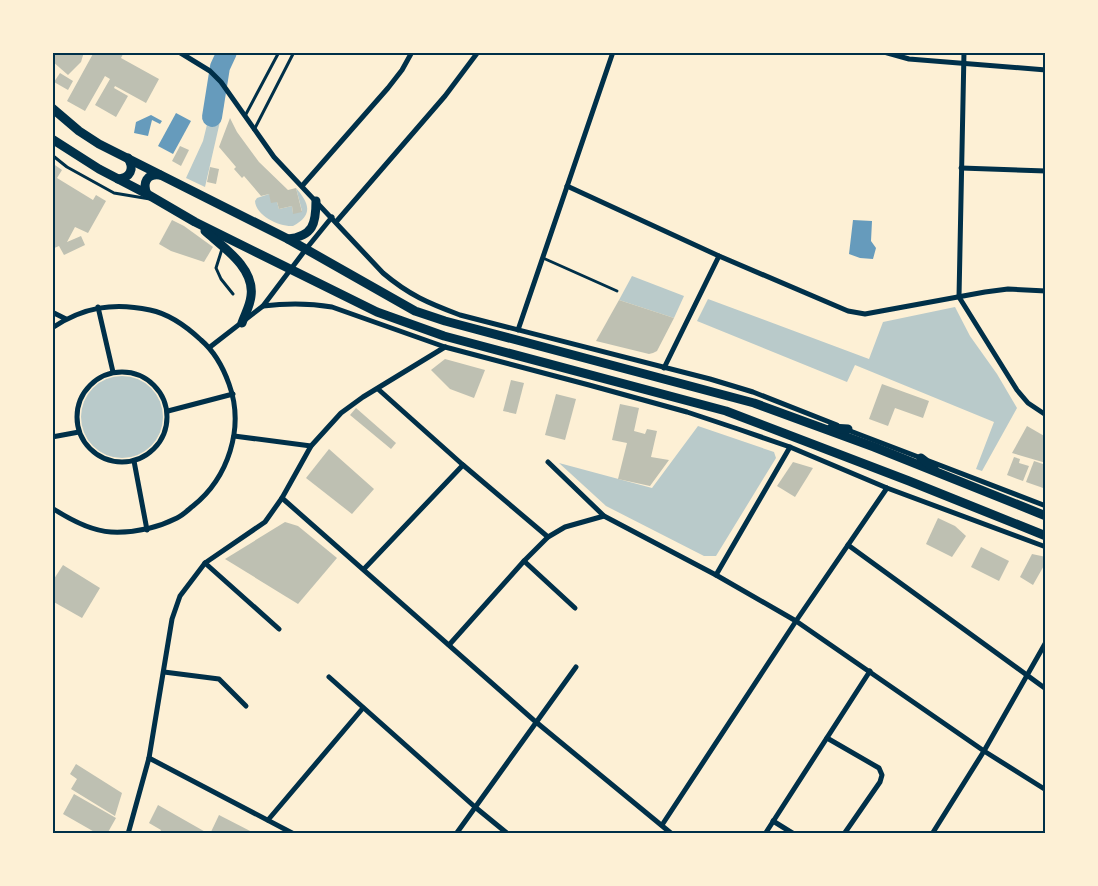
<svg xmlns="http://www.w3.org/2000/svg" width="1098" height="886" font-family="'Sofia Sans Condensed',sans-serif">
<rect width="100%" height="100%" fill="#fdf0d5"/>
<g fill="#b9caca">
<path d="M214,83l5,7 5,14 -19,83 -19,-9 17,-37 9,-37z"/>
<path d="M296,188c13,15 18,27 -3,38 -13,1 -37,-10 -38,-25l2,-3 12,-4 8,8 2,7 13,-3 1,7 9,-2z"/>
<path d="M632,276l52,20 -10,22 -55,-18z"/>
<path d="M708,299l161,60 14,-37 72,-15 15,29 27,38 20,34 -35,63 -6,-2 18,-47 -139,-57 -8,17 -150,-61z"/>
<circle cx="122" cy="417" r="41"/>
<path d="M698,426l76,26 2,6 -60,98h-12l-98,-50 -47,-43 93,25z"/>
</g>
<g fill="#669bbc">
<path d="M176,113l15,8 -18,33 -15,-8z"/>
<path d="M151,115l11,6 -2,3 -8,-4 -4,16 -14,-3 2,-11z"/>
<path d="M853,220l19,1 -1,20 5,7 -3,11 -13,-1 -11,-4z"/>
</g>
<g fill="none" stroke-linecap="round" stroke-linejoin="round">
<path stroke="#669bbc" stroke-width="20" d="M212,117l8,-50 7,-15"/>
</g>
<g fill="#bec0b2">
<path d="M52,52h32l-3,10 -13,13 -16,-14z"/>
<path d="M94,52h30l-3,6 38,21 -13,24 -31,-17 -1,2 14,8 -12,21 -21,-12 15,-26 -5,-3 -20,35 -18,-10z"/>
<path d="M60,73l13,8 -5,9 -14,-8z"/>
<path d="M230,118l7,14 22,30 29,28 8,-2 6,24 -9,2 -1,-8 -13,3 -2,-7 -6,1 -2,-9 -8,2 -17,-20 -2,2 -8,-9 2,-2 -17,-20z"/>
<path d="M180,146l9,4 -8,16 -9,-5z"/>
<path d="M52,163l10,7 -5,8 36,22 3,-5 10,6 -18,32 -13,-6 -8,15 14,-6 4,9 -21,10 -5,-9 -7,3z"/>
<path d="M210,167l9,2 -3,15 -9,-2z"/>
<path d="M172,220l12,6 29,21 -9,15 -33,-11 -12,-7z"/>
<path d="M619,300l55,18 -17,33 -4,2 -4,1 -53,-13z"/>
<path d="M445,359l40,11 -11,28 -24,-9 -19,-19z"/>
<path d="M511,380l13,3 -8,31 -13,-3z"/>
<path d="M882,384l47,17 -6,17 -28,-10 -7,18 -19,-7z"/>
<path d="M556,394l20,5 -11,41 -20,-5z"/>
<path d="M620,404l19,4 -5,23 11,3 2,-5 10,2 -6,26 18,3 -19,26 -32,-7 9,-36 -15,-3z"/>
<path d="M356,408l40,35 -5,6 -41,-34z"/>
<path d="M1027,426l19,11v26l-34,-10z"/>
<path d="M329,449l45,40 -22,25 -46,-36z"/>
<path d="M1014,457l6,2 -1,4 10,3 -6,15 -16,-6z"/>
<path d="M1034,461l12,4v24l-20,-7z"/>
<path d="M793,462l20,6 -18,29 -18,-11z"/>
<path d="M938,518l17,8 11,10 -14,21 -26,-13z"/>
<path d="M285,522l13,4 39,32 -39,46 -73,-45z"/>
<path d="M981,547l28,14 -10,20 -28,-14z"/>
<path d="M1032,554l14,3v5l-13,23 -13,-8z"/>
<path d="M63,565l37,23 -18,30 -30,-17v-19z"/>
<path d="M76,764l46,29 -7,23 -44,-27 6,-10 -7,-5z"/>
<path d="M74,794l42,24 -9,16h-9l-35,-20z"/>
<path d="M158,805l51,29h-49l1,-4 -12,-7z"/>
<path d="M219,815l37,19h-46z"/>
</g>
<g fill="none" stroke-linecap="round" stroke-linejoin="round">
<g stroke="#003049" stroke-width="3">
<path d="M245,116l34,-64"/>
<path d="M254,130l40,-78"/>
<path d="M52,155l15,12 47,26 36,6"/>
<path d="M222,249l-6,19 5,11 12,15"/>
<path d="M543,258l74,33"/>
</g>
<g stroke="#003049" stroke-width="5">
<path d="M179,52l31,19 11,11 53,75 109,116c26,22 45,30 77,42l250,64 43,13 84,33"/>
<path d="M884,52l25,7 137,11"/>
<path d="M964,52l-5,245 58,93 11,13 18,12"/>
<path d="M961,168l85,3"/>
<path d="M302,186l86,-98 14,-18 10,-18"/>
<path d="M567,186l152,70 129,55 17,3 120,-22 23,-3 38,2"/>
<path d="M336,222l109,-126 33,-44"/>
<path d="M263,306c24,-3 46,-3 69,1l113,40 144,38 98,27 51,17 52,18 97,41 159,59"/>
<path d="M98,307l15,65"/>
<path d="M52,312l14,7"/>
<path d="M52,328c31,-21 62,-26 98,-18 20,4 36,16 51,30 14,12 22,27 28,44 16,44 -1,94 -36,122 -5,4 -10,9 -16,12 -20,10 -43,15 -66,14 -20,-1 -42,-13 -59,-24"/>
<path d="M518,330l95,-278"/>
<path d="M210,347l53,-41 43,-57 26,-32"/>
<path d="M664,368l55,-112"/>
<circle cx="122" cy="417" r="45"/>
<path d="M378,389l85,76 85,72"/>
<path d="M168,411l65,-17"/>
<path d="M845,429l76,29"/>
<path d="M234,436l77,10"/>
<path d="M52,437l27,-5"/>
<path d="M134,461l13,69"/>
<path d="M929,461l117,45"/>
<path d="M548,462l56,54 112,59 80,46 188,130 62,39"/>
<path d="M282,498l254,224 136,112"/>
<path d="M848,545l198,144"/>
<path d="M524,561l51,47"/>
<path d="M205,563l74,66"/>
<path d="M364,569l99,-104"/>
<path d="M716,575l74,-128"/>
<path d="M449,645l75,-84 24,-24 17,-10 39,-11"/>
<path d="M164,672l55,7 27,27"/>
<path d="M329,677l146,130 33,27"/>
<path d="M827,738l52,30 3,7 -2,7 -36,52"/>
<path d="M149,758l145,76"/>
<path d="M268,820l95,-112"/>
<path d="M773,821l21,13"/>
<path d="M662,825l134,-204 91,-133"/>
<path d="M128,834l21,-76 23,-139 8,-23 25,-33 60,-41 17,-24 29,-52 30,-33 22,-16 82,-50"/>
<path d="M456,834l120,-167"/>
<path d="M765,834l105,-163"/>
<path d="M932,834l52,-83 62,-109"/>
</g>
<g stroke="#003049" stroke-width="9">
<path d="M52,108l27,23 20,13 189,95 127,72 30,10 309,82 120,44 172,69"/>
<path d="M52,139l47,30 48,25 48,28 182,90 67,24 282,75 183,70 137,55"/>
<path d="M118,179c12,-1 17,-10 10,-21"/>
<path d="M147,194c-5,-11 0,-21 13,-19"/>
<path d="M205,231c18,16 50,37 46,65 -1,10 -6,18 -9,27"/>
<path d="M288,239c25,-3 28,-15 28,-38"/>
<path d="M831,428l17,1"/>
<path d="M921,458l13,10"/>
</g>
</g>
<rect width="1098" height="886" fill="none" stroke="#fdf0d5" stroke-width="108"/>
<rect x="54" y="54" width="990" height="778" fill="none" stroke="#003049" stroke-width="2"/>
</svg>
